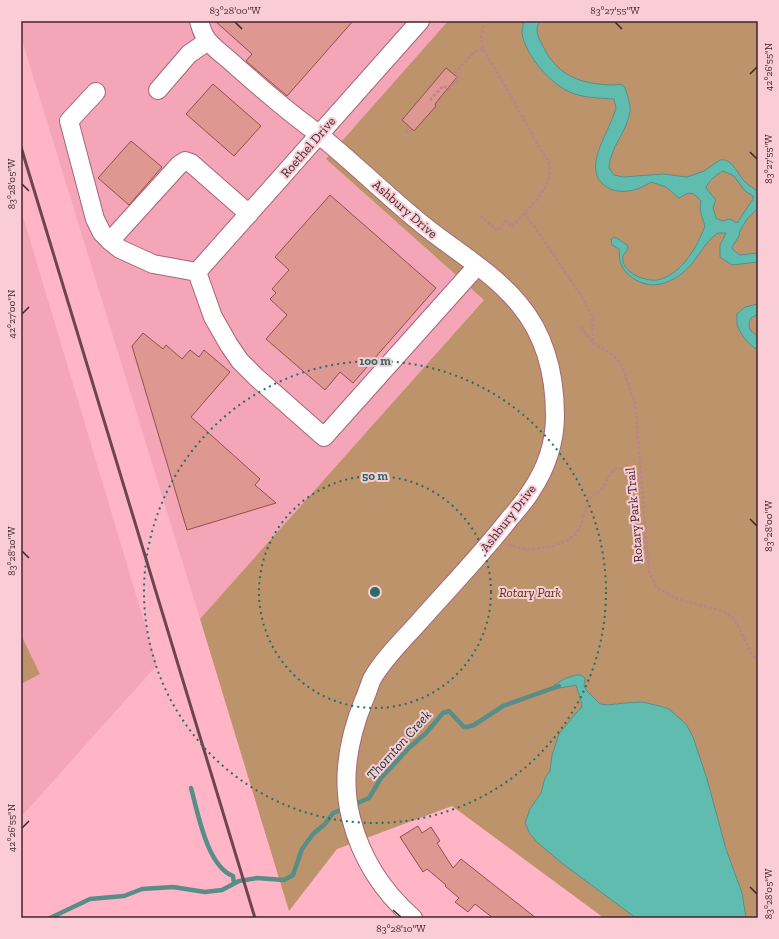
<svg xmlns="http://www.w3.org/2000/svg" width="779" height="939" font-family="'Zilla Slab',serif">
<rect width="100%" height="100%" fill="#ffb5c6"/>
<g fill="#f5a5b8">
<path d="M21,21h427l-122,138 158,141 -284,319 -179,-582z"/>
<path d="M21,210l136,455 -136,152z"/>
</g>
<g fill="#bd936b">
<path d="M448,21h310v897h-154l-152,-112 -115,43 -48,62 -89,-292 284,-319 -158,-141z"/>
<path d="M21,635l19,39 -19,10z"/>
</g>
<g fill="#61bcb0" stroke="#578f88" fill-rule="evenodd">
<path d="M524,21h16c-5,7 -3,15 2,23 3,6 6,13 11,18 15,18 36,22 58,23 5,0 11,-2 14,2 2,8 6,17 5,25 -3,20 -20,35 -21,56l5,7 9,2 40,-3 24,3 17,-6 16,-11c13,-2 17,14 25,22 4,4 9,6 13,10v16l-11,11 -7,12 -1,5 -7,11 1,3 7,5 18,-2v9l-26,3 -12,-8v-12l6,-12h-8c-13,8 -19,24 -30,35 -11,11 -29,21 -45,15 -10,-3 -20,-11 -23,-22 -1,-4 0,-8 -1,-12l-7,-4 -1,-6 4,-2 12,8 1,3c-1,3 -4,6 -5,8 -3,16 24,28 38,23 22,-7 36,-32 44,-53 -3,-9 -6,-16 -4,-25l-7,-7 -6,-1 -9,5 -13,-11 -15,-5c-10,7 -25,12 -38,8 -36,-14 -6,-54 1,-76l2,-6 -2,-9c-14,-1 -29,-1 -42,-6 -21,-8 -47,-38 -50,-60 0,-3 1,-8 2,-12zM723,171l11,5 11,15 8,5v3l-16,24 -7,-4 -8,2 -6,-3 -3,-11 3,-7 -10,-12c2,-7 11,-14 17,-17z"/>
<path d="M758,304v10l-7,4c-5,10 0,13 7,19v13c-8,-4 -17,-14 -20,-23 -2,-4 -1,-9 -1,-13l8,-7z"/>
<path d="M576,675h5l4,3 -1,8 3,5 13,13 8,1 16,-2 18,-1 18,4 9,3 17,15 7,13 14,42 19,70 16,44 4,25h-110l-73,-54 -25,-21 -8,-9 -5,-11 5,-14 11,-16 4,-15 5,-7 2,-16 7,-21 17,-21 5,-5 1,-4 -6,-19 -22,4v-4l12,-7z"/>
</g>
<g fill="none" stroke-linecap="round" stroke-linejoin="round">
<g stroke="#578f88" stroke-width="4.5">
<path d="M191,788c7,25 16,78 42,88l1,7"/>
<path d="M353,805l16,-7 12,-20 28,-30 17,-15 17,-20 6,-2 15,16h3l7,-2 29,-19 56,-20"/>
<path d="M50,918l40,-19 34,-3 18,-7 31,-2 32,5 17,-2 17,-9 18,-3 27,2 9,-5 9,-26 11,-15 12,-10 8,-11 13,-5"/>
</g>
</g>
<g fill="#df9792" stroke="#91504c">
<path d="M215,21h138l-66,75 -41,-35 6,-7z"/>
<path d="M446,68l11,9 -22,27 1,2 -22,25 -12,-11z"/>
<path d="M213,84l48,42 -27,30 -48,-42z"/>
<path d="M131,141l31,26 -33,38 -31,-27z"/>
<path d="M330,195l106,93 -83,95 -13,-11 -15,18 -59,-51 21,-24 -17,-16 6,-6 -4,-4 17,-19 -14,-13z"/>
<path d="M143,333l20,16 3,-4 16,14 8,-9 9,7 5,-7 26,22 -39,45 69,62 -5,6 21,18 -89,27 -55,-184z"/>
<path d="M418,826l4,7 9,-6 9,14 -3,2 16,25 8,-9 75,59h-43l-18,-14 -7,8 -13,-10 4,-4 -14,-12 1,-1 -19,-16 -4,3 -23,-35z"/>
</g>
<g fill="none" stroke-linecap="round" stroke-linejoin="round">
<g stroke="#a76575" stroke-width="20">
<g id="minor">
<path d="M199,21c2,7 4,15 10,21 8,9 20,17 29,26 22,19 43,38 66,55 40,30 75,66 113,97 33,28 74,50 102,84 26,31 36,72 36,112 0,26 -9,53 -24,75 -6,10 -14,19 -21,27 -28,36 -60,69 -91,104 -16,18 -35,36 -47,57 -3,7 -5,15 -8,21 -15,37 -23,79 -13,118 10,40 31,73 62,100"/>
<path d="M158,90l31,-36 19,-13"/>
<path d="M96,92l-27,29 26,98 7,14 8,8 10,8 33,15 44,8"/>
<path d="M110,241l69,-76 6,-4 6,2 58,51"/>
<path d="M197,272l16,45 16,28 11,16 16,16 68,60 153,-171"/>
<path d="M197,272l223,-251"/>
</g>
</g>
<g stroke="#bc828f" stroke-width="2.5" stroke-dasharray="3 2" stroke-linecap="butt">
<path d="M430,100l13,-14 6,3 9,-11 -3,-5 19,-21 9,-3"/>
<path d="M406,133l3,-4 -2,-2 1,-2"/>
<path d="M525,213l57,84 10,20 1,26"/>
<path d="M480,216l18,15 8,-10 6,6 27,-30 8,-12 3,-13 -2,-12 -12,-18 -21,-39 -32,-54 -2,-11 4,-17"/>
<path d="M581,327l12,16 20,12 5,6 5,7 12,35 14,169 7,15 12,7 12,6 43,11 9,6 6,9 13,28 7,6"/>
<path d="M508,544l19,6 26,-4 13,-5 11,-8 4,-8 8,-26 13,-10 7,-13 4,-5 5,-3 22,3"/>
</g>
<use href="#minor" stroke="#fff" stroke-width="18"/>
<path stroke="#6c454e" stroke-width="3" d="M21,147l234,771"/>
</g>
<path fill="none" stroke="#41252c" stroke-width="1.5" d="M235,22l7,7M615,22l7,7M750,74l7,-7M750,152l7,7M22,184l7,7M22,314l7,-7M750,519l7,7M22,551l7,7M22,828l7,-7M750,887l7,7M393,910l8,7"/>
<g fill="none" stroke="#266e65" stroke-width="2" stroke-dasharray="2 4">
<circle cx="375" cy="592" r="116"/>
<circle cx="375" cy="592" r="231"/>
</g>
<g text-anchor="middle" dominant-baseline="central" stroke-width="4" stroke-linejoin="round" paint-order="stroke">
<g font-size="13" fill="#41252c" stroke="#f9ccd6">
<text transform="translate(308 147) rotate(-49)">Roethel Drive</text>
<text transform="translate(405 209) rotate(41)">Ashbury Drive</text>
<text transform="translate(634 515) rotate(-95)">Rotary Park Trail</text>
<text transform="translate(508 518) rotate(-52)">Ashbury Drive</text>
</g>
<g font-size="13" font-style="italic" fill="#533109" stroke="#f9ccd6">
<text x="530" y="592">Rotary Park</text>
</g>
<g font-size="14" font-style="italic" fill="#0b3732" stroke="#f9ccd6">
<text transform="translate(399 745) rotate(-48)">Thornton Creek</text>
</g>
</g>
<circle cx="375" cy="592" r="6" fill="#266e65" stroke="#f9ccd6" stroke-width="2"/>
<g font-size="12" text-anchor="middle" font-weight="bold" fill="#266e65" stroke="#f9ccd6" stroke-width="4" stroke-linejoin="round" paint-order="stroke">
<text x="375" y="365">100 m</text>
<text x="375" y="480">50 m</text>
</g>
<rect width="779" height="939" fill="none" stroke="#f9ccd6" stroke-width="44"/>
<rect x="22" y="22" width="735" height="895" fill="none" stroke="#41252c" stroke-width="1.5"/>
<g font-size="10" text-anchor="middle" fill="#41252c">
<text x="235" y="14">83°28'00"W</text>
<text x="615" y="14">83°27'55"W</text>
<text transform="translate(768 67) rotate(-90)" y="4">42°26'55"N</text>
<text transform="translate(768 159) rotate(-90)" y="4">83°27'55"W</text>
<text transform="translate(11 184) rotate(-90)" y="4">83°28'05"W</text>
<text transform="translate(11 314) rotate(-90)" y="4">42°27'00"N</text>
<text transform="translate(768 526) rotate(-90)" y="4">83°28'00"W</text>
<text transform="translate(11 551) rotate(-90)" y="4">83°28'10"W</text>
<text transform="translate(11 828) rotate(-90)" y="4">42°26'55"N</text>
<text transform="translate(768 894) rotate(-90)" y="4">83°28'05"W</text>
<text x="401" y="932">83°28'10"W</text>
</g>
</svg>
